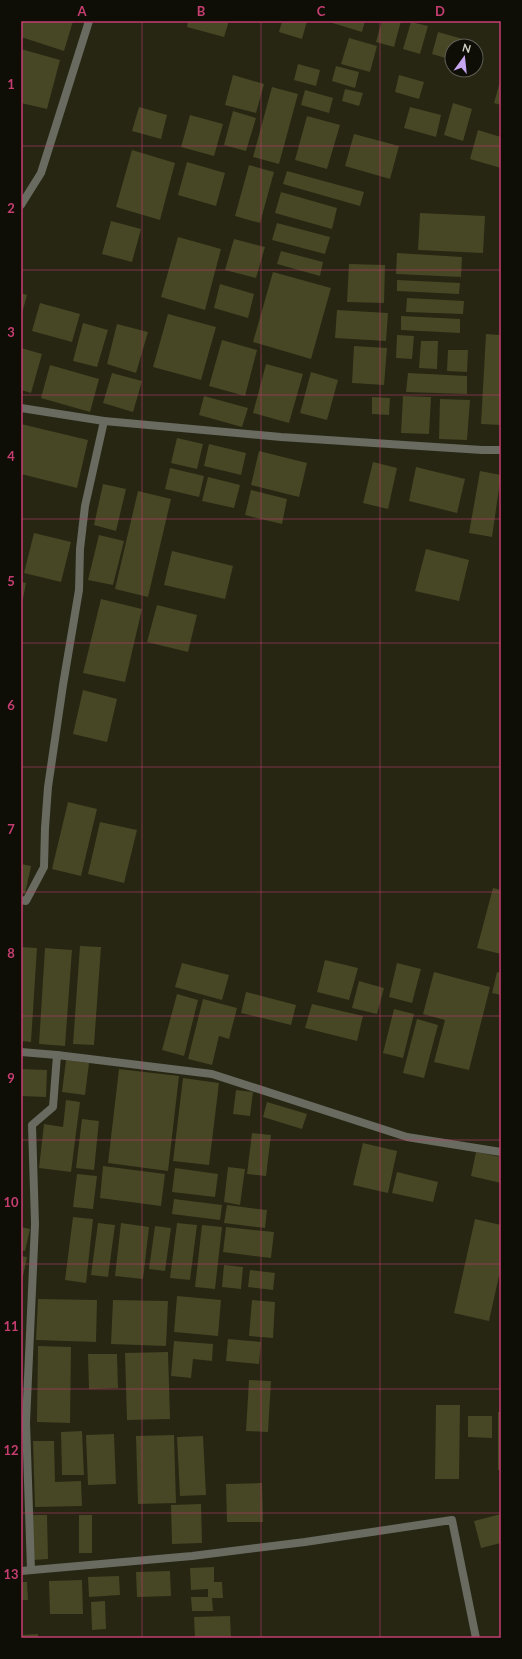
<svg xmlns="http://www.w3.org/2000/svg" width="522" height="1659" font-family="Lato,sans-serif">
<rect width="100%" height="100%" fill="#262612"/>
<g fill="#474625">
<path d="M21,21h52l-9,30 -43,-14z"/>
<path d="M188,21h41l-5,16 -37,-10z"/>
<path d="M282,21h25l-5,18 -23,-7z"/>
<path d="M326,21h39l-3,11z"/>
<path d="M382,21h19l-7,26 -18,-5z"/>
<path d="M411,22l17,4 -8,28 -17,-5z"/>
<path d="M438,32l39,11 -1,3h-24v14l-20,-6z"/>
<path d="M349,38l28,8 -7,26 -29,-8z"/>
<path d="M21,49l39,11 -13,49 -26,-6z"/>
<path d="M298,64l22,6 -4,16 -22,-6z"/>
<path d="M336,66l23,6 -4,16 -23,-7z"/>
<path d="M233,75l31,9 -8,29 -31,-8z"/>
<path d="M399,75l25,7 -5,17 -24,-7z"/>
<path d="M501,78v27l-7,-2z"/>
<path d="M272,87l26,7 -19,70 -26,-7z"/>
<path d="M345,89l18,4 -4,13 -17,-5z"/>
<path d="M305,90l28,8 -4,15 -28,-8z"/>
<path d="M453,103l19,6 -9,32 -19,-6z"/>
<path d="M139,107l28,8 -6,24 -29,-8z"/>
<path d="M410,107l31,8 -5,22 -32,-9z"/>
<path d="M233,111l23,7 -10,33 -22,-6z"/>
<path d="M190,115l33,9 -9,32 -33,-9z"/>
<path d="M307,116l33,9 -13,44 -32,-9z"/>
<path d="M478,130l23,7v31l-31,-9z"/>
<path d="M354,134l45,12 -9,33 -45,-13z"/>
<path d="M132,150l43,13 -15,57 -44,-13z"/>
<path d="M187,162l38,11 -9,33 -38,-11z"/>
<path d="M249,165l25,7 -14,51 -25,-7z"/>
<path d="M287,171l77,21 -4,14 -77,-22z"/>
<path d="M281,192l56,16 -5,21 -57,-16z"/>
<path d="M420,213l65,3 -2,37 -65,-3z"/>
<path d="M111,221l30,8 -9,33 -30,-8z"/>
<path d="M277,223l53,14 -5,17 -53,-14z"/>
<path d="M178,237l43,12 -16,61 -44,-13z"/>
<path d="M234,239l31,8 -9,31 -31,-8z"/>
<path d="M281,251l42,11 -3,14 -43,-12z"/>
<path d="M397,253l65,4 -1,20 -65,-3z"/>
<path d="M349,264l36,1 -1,38 -37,-1z"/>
<path d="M273,272l58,16 -20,71 -58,-17z"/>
<path d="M397,280l63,3 -1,11 -62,-3z"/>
<path d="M220,284l34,10 -6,24 -34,-10z"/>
<path d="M21,293l6,2 -6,22z"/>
<path d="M407,298l57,3 -1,13 -57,-2z"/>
<path d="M40,303l40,11 -8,28 -40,-11z"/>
<path d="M337,310l51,3 -2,28 -51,-3z"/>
<path d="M168,314l48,13 -15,53 -48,-13z"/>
<path d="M401,316l59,3v14l-59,-3z"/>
<path d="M83,323l25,7 -11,37 -24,-6z"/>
<path d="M117,324l31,8 -12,41 -29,-9z"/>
<path d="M486,334l15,1v90l-20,-1z"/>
<path d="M397,335l17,1 -2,23 -16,-1z"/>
<path d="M222,340l35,10 -12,46 -36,-10z"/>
<path d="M421,341h17l-1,28 -18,-1z"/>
<path d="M354,346l33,2 -3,37 -32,-2z"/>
<path d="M21,348l21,6 -11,39 -10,-3z"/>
<path d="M448,350h20l-1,22 -20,-1z"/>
<path d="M266,364l37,10 -14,49 -36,-10z"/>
<path d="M50,365l49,14 -9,33 -49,-14z"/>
<path d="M311,372l27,8 -11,40 -27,-7z"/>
<path d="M112,373l30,8 -9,31 -30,-9z"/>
<path d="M408,373l59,3v18l-61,-2z"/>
<path d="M204,396l44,12 -6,19 -43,-12z"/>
<path d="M403,396l28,1 -2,37 -28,-1z"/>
<path d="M372,397l18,1 -1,17 -17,-1z"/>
<path d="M440,399l30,1 -3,40 -28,-1z"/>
<path d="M21,424l67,16 -11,48 -56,-14z"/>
<path d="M177,438l26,6 -6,25 -26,-6z"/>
<path d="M209,444l37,9 -5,22 -37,-9z"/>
<path d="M259,451l48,12 -8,34 -48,-12z"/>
<path d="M373,462l24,6 -9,41 -25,-6z"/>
<path d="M416,467l49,12 -8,34 -48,-12z"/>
<path d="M170,468l34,8 -5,21 -34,-8z"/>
<path d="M480,471l21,4 -9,62 -23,-4z"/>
<path d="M208,477l32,8 -6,23 -32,-7z"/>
<path d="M103,484l23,5 -10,42 -22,-6z"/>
<path d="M251,490l36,9 -5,25 -37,-9z"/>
<path d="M138,491l33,8 -23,98 -33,-8z"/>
<path d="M34,533l37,9 -10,40 -37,-9z"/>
<path d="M99,535l25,6 -11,44 -25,-5z"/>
<path d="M426,549l43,11 -10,41 -44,-10z"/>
<path d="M172,551l61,15 -8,33 -61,-14z"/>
<path d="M21,582l5,1 -4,21 -1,-1z"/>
<path d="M101,599l41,10 -17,73 -42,-9z"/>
<path d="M157,605l40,10 -9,37 -41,-10z"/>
<path d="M83,690l34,9 -10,43 -34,-8z"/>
<path d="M68,802l29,7 -16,67 -29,-7z"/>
<path d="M100,822l37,8 -13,53 -36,-9z"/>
<path d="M21,864l10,2 -6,28 -4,-1z"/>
<path d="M493,888l8,2v64l-24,-6z"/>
<path d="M80,946l21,1 -7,98 -21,-1z"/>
<path d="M21,947l16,1 -6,94 -10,-1z"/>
<path d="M45,948l27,2 -7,96 -26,-2z"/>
<path d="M325,960l33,8 -9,32 -32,-8z"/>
<path d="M182,963l47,12 -7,25 -47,-13z"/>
<path d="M397,963l24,6 -9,34 -23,-6z"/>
<path d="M434,972l56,15 -21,83 -35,-8 11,-42 -22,-6z"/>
<path d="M497,972l4,1v22l-9,-2z"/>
<path d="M359,981l25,7 -7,26 -25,-6z"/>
<path d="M246,992l50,13 -5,20 -50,-12z"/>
<path d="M177,994l21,6 -14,56 -22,-6z"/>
<path d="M203,999l34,9 -8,31 -10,-3 -7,29 -24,-6z"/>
<path d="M312,1004l51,12 -6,25 -52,-13z"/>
<path d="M394,1009l20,5 -11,44 -20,-5z"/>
<path d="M417,1019l21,6 -14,53 -21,-5z"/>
<path d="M66,1060l23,3 -4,32 -23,-3z"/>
<path d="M21,1069l26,1 -1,27 -25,-1z"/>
<path d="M119,1069l60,7 -11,95 -60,-8z"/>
<path d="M183,1078l36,5 -10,82 -36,-4z"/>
<path d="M236,1090l17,2 -3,24 -17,-2z"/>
<path d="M66,1100l14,2 -9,70 -32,-4 5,-44 19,3z"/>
<path d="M267,1102l40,12 -5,15 -39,-12z"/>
<path d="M82,1119l17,2 -5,49 -18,-2z"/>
<path d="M252,1133l19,2 -5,41 -19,-2z"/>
<path d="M363,1143l34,8 -9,42 -35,-8z"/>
<path d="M476,1152l25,5v26l-30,-7z"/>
<path d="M103,1166l62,8 -4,32 -61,-8z"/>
<path d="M228,1167l17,2 -5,36 -16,-3z"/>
<path d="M175,1168l43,6 -3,23 -43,-5z"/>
<path d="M397,1172l41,10 -5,20 -41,-9z"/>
<path d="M77,1174l20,2 -4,33 -20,-2z"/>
<path d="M174,1199l48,6 -2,15 -48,-6z"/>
<path d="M227,1205l40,5 -2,18 -41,-5z"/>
<path d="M73,1217l20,2 -7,64 -21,-3z"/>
<path d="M475,1219l26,6v42l-12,54 -35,-8z"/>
<path d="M98,1223l17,2 -7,52 -17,-2z"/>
<path d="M121,1223l28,4 -6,52 -28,-3z"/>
<path d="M177,1223l20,2 -7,55 -20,-2z"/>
<path d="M202,1225l20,2 -7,62 -20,-2z"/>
<path d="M155,1226l16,2 -6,43 -16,-2z"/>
<path d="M21,1227l9,2 -5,22 -4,-1z"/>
<path d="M226,1227l48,5 -3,26 -48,-6z"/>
<path d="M21,1256l6,1 -5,24h-1z"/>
<path d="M224,1265l19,2 -2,22 -19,-2z"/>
<path d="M250,1270l25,3 -2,17 -25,-3z"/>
<path d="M177,1296l44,4 -3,36 -44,-4z"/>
<path d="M38,1299l59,1 -1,42 -60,-2z"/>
<path d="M113,1300l55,1 -2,45 -55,-2z"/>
<path d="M252,1300l23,2 -2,36 -24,-2z"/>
<path d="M228,1339l33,3 -2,22 -33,-3z"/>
<path d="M174,1341l39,3 -1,17 -19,-2 -2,19 -20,-2z"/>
<path d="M38,1346l33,1 -1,76 -33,-1z"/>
<path d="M168,1352l2,67 -43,1 -2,-67z"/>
<path d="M88,1354h29l1,34 -29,1z"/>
<path d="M249,1380l22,1 -3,51 -22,-1z"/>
<path d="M436,1405h24l-1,74h-24z"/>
<rect x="498" y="1412" width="3" height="58"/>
<path d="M468,1416h24v22l-24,-1z"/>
<path d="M82,1431l2,44h-22l-1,-43z"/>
<path d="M114,1434l2,50 -28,1 -2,-50z"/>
<path d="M174,1435l2,68 -38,1 -2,-68z"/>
<path d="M203,1436l3,59 -26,1 -3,-59z"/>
<path d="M33,1441h21l1,41 26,-1 1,25 -47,1z"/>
<path d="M262,1483l1,39h-36l-1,-38z"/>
<path d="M201,1504l1,39 -30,1 -1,-39z"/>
<path d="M501,1514v29l-20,5 -7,-27z"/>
<path d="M32,1515h15l1,44 -15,1z"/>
<rect x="79" y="1515" width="13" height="38"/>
<path d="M214,1567v15h8l1,16h-11l1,13h-21l-1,-14h17v-8l-17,1 -1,-22z"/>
<path d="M170,1571l1,25 -34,1 -1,-25z"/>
<path d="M119,1576l1,19 -31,2 -1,-20z"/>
<path d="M82,1580l1,34h-33l-1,-33z"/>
<path d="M21,1582h6l1,18h-7z"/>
<path d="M105,1601l1,28 -14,1 -1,-28z"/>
<path d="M230,1616l1,22h-36l-1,-21z"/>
<path d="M38,1634v4h-17v-3z"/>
</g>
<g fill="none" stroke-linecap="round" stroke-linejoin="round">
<g stroke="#696a60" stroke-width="8">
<path d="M21,205l20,-32 48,-152"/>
<path d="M21,408l83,13 -19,85 -5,43 -1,41 -16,95 -15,102 -3,41 -1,39 -18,34 -5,-1"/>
<path d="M104,421l177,16 201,13h19"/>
<path d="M21,1052l36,3 155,19 195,63 94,15"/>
<path d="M31,1570l-5,-148 9,-198 -3,-99 21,-18 4,-52"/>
<path d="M21,1571l171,-15 113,-14 147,-22 24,118"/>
</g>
</g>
<path fill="none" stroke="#c63e71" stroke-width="1" stroke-opacity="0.55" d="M142,21v1617M261,21v1617M380,21v1617M21,146h480M21,270h480M21,395h480M21,519h480M21,643h480M21,767h480M21,892h480M21,1016h480M21,1140h480M21,1264h480M21,1389h480M21,1513h480"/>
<rect width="522" height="1659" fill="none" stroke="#0f0e06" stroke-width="44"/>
<g transform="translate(464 58) rotate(15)"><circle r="19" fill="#0f0e06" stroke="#5e5d54"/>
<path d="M0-3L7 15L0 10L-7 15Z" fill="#c6a6f0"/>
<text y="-6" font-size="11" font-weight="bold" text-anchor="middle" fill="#d4d4c8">N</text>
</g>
<rect x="22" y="22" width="478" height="1615" fill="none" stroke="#c63e71" stroke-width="1.5"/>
<g font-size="13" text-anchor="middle" font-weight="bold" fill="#c63e71">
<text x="82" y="16">A</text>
<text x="201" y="16">B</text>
<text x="321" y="16">C</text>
<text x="440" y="16">D</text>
<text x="11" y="89">1</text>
<text x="11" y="213">2</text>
<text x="11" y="337">3</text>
<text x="11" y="461">4</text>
<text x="11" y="586">5</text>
<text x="11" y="710">6</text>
<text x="11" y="834">7</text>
<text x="11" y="958">8</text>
<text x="11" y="1083">9</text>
<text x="11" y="1207">10</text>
<text x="11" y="1331">11</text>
<text x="11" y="1455">12</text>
<text x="11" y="1579">13</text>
</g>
</svg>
